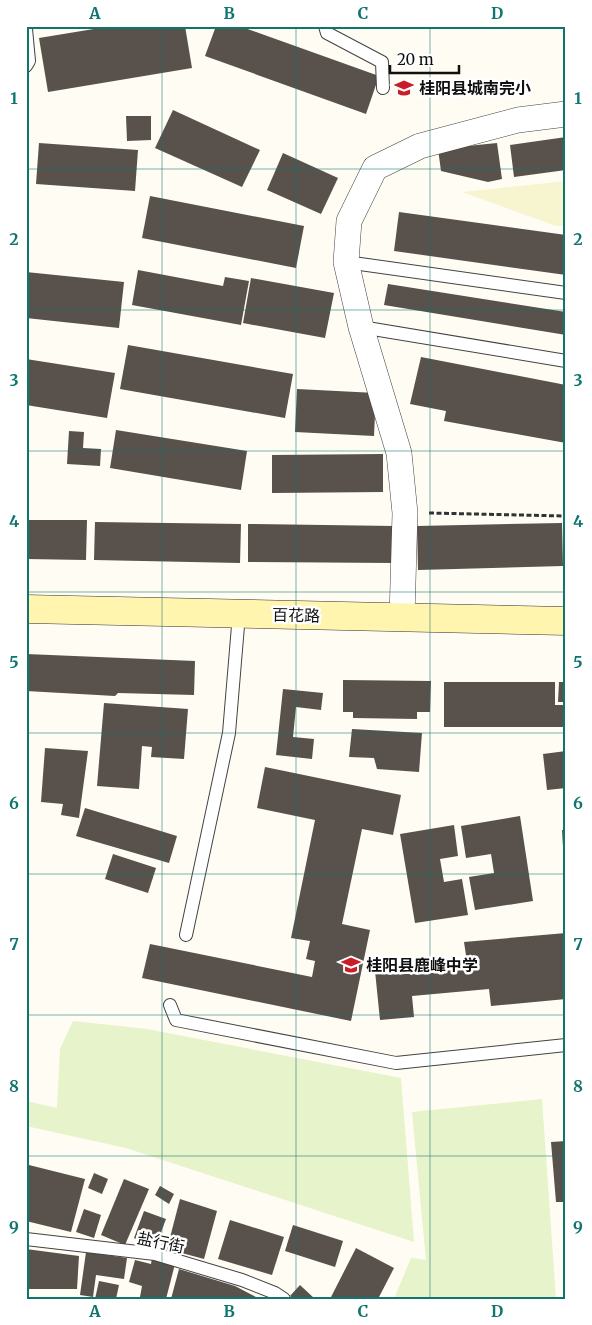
<svg xmlns="http://www.w3.org/2000/svg" width="592" height="1325" font-family="Merriweather,'Noto Sans SC',serif">
<rect width="100%" height="100%" fill="#fffcf3"/>
<path fill="#f7f4d0" d="M566,181v45h-10l-94,-34z"/>
<g fill="#e6f3cb">
<path d="M73,1021l74,8 254,49 13,164 -288,-94 -100,-22v-25l31,7 3,-59z"/>
<path d="M542,1099l14,200h-162l17,-41 15,2 -14,-148z"/>
</g>
<g fill="#59514b">
<path d="M112,26h73l7,42 -144,24 -9,-54z"/>
<path d="M216,26h23l140,50 -13,38 -161,-58z"/>
<path d="M173,110l87,40 -18,37 -87,-39z"/>
<path d="M126,116h25v24l-24,1z"/>
<path d="M566,137v33l-52,7 -4,-32z"/>
<path d="M39,143l99,7 -3,41 -99,-7z"/>
<path d="M497,143l5,36 -14,3 -47,-11 -3,-22z"/>
<path d="M283,153l55,25 -17,36 -54,-24z"/>
<path d="M150,196l154,30 -8,42 -154,-30z"/>
<path d="M399,212l167,23v40l-172,-24z"/>
<path d="M138,270l85,16 2,-9 24,4 -8,44 -109,-20z"/>
<path d="M26,272l98,10 -5,46 -93,-10z"/>
<path d="M251,278l83,15 -9,45 -82,-15z"/>
<path d="M388,284l178,28v23l-182,-30z"/>
<path d="M128,345l165,29 -8,44 -165,-29z"/>
<path d="M421,357l145,28v58l-122,-22 2,-10 -36,-7z"/>
<path d="M26,359l89,14 -8,45 -81,-13z"/>
<path d="M297,389l79,4 -2,43 -79,-4z"/>
<path d="M116,430l131,21 -6,39 -131,-22z"/>
<path d="M69,431l15,1 -1,16 18,1 -1,17 -33,-2z"/>
<path d="M383,454v38l-111,1v-38z"/>
<path d="M26,520h61l-1,40 -60,-1z"/>
<path d="M95,522l146,2 -1,39 -146,-3z"/>
<path d="M562,523l1,43 -145,4 -1,-44z"/>
<path d="M248,524l146,2v37l-146,-1z"/>
<path d="M26,654l169,7 -1,34 -76,-2 -3,3 -89,-5z"/>
<path d="M343,680l88,1 -1,31h-13v7l-64,-1v-6h-10z"/>
<path d="M444,682h111v23h9v22h-120z"/>
<path d="M559,682h7v20h-8z"/>
<path d="M283,689l40,4 -2,17 -25,-3 -3,30 21,2 -2,20 -36,-4z"/>
<path d="M104,703l84,6 -4,50 -33,-2 1,-10 -10,-1 -3,43 -42,-3z"/>
<path d="M352,729l70,4 -3,39 -42,-3 -3,-11 -25,-1z"/>
<path d="M45,748l43,3 -9,67 -18,-3 2,-11 -22,-2z"/>
<path d="M566,751v37l-19,2 -4,-36z"/>
<path d="M265,767l136,28 -8,40 -31,-6 -20,95 28,6 -19,91 -209,-43 8,-34 162,33 3,-16 -9,-2 4,-18 -19,-3 24,-118 -58,-12z"/>
<path d="M85,808l92,28 -8,27 -93,-27z"/>
<path d="M520,816l13,85 -58,9 -6,-33 25,-4 -3,-19 -25,4 -5,-32z"/>
<path d="M454,825l4,31 -18,3 4,23 18,-3 6,36 -53,8 -15,-89z"/>
<path d="M562,830h4v35h-2z"/>
<path d="M113,854l43,14 -8,25 -43,-14z"/>
<path d="M566,933v66l-75,7 -2,-17 -77,7 2,21 -34,3 -5,-49 92,-9 -3,-20z"/>
<path d="M566,1141v61h-10l-5,-60z"/>
<path d="M29,1165l56,14 -14,53 -45,-11v-47z"/>
<path d="M94,1173l14,6 -6,15 -14,-6z"/>
<path d="M124,1179l25,10 -24,56 -24,-10z"/>
<path d="M160,1186l14,8 -5,10 -14,-9z"/>
<path d="M180,1199l37,12 -13,48 -37,-10z"/>
<path d="M84,1209l17,6 -7,23 -18,-6z"/>
<path d="M144,1211l22,8 -10,27 -22,-8z"/>
<path d="M230,1220l54,17 -12,38 -54,-16z"/>
<path d="M293,1225l50,16 -8,26 -50,-16z"/>
<path d="M356,1248l38,20 -16,31h-48z"/>
<path d="M26,1249l53,7 -2,33h-51z"/>
<path d="M86,1252l41,6 -3,21 -28,-4 -3,22 -13,-2z"/>
<path d="M152,1258l23,6 -9,35h-18l-8,-2 2,-11 -13,-4 6,-22 16,4z"/>
<path d="M179,1269l56,17 25,13h-89z"/>
<path d="M99,1281l20,4 -3,14h-21z"/>
<path d="M300,1285l15,14h-21l-4,-3z"/>
</g>
<g fill="none" stroke-linecap="round" stroke-linejoin="round">
<g stroke="#434343" stroke-width="14">
<g id="service">
<path d="M325,26l2,7 55,29 1,26"/>
<path d="M26,29l3,32 -3,5"/>
<path d="M346,262l220,31"/>
<path d="M361,327l205,34"/>
<path d="M186,935l43,-202 10,-119"/>
<path d="M170,1005l6,15 220,43 170,-18"/>
<path d="M26,1239l129,15 87,26 33,13 9,6"/>
</g>
</g>
<g stroke="#434343" stroke-width="26">
<path id="minor" d="M402,617l3,-104 -6,-60 -38,-126 -15,-65 3,-41 26,-53 45,-22 98,-26 48,-6"/>
</g>
<g stroke="#323232" stroke-width="29">
<path id="secondary" d="M26,609l540,12"/>
</g>
<path stroke="#323232" stroke-width="3" stroke-dasharray="5 2.5" stroke-linecap="butt" d="M429,513l137,3"/>
<use href="#service" stroke="#fff" stroke-width="12"/>
<use href="#minor" stroke="#fff" stroke-width="25"/>
<use href="#secondary" stroke="#fff5ae" stroke-width="28"/>
</g>
<path fill="none" stroke="#0f766e" stroke-width="1" stroke-opacity="0.55" d="M162,26v1273M296,26v1273M430,26v1273M26,169h540M26,310h540M26,451h540M26,592h540M26,733h540M26,874h540M26,1015h540M26,1156h540"/>
<defs>
<g id="school-bare" transform="scale(1.5)"><path d="M0-5L7-2L0 1L-7-2ZM-4 1L0 2.5L4 1V4Q0 6-4 4Z" fill="#ca1d27" stroke="#fff" stroke-width="2.5" paint-order="stroke"/></g>
</defs>
<g fill-rule="evenodd">
<use href="#school-bare" x="404" y="88"/>
<use href="#school-bare" x="351" y="965"/>
</g>
<g text-anchor="middle" dominant-baseline="central" stroke-width="5" stroke-linejoin="round" paint-order="stroke">
<g font-size="16" font-weight="bold" fill="#101010" stroke="#fff" text-anchor="start">
<text x="419" y="88">桂阳县城南完小</text>
<text x="366" y="965">桂阳县鹿峰中学</text>
</g>
<g font-size="16" fill="#101010" stroke="#fff">
<text transform="translate(296 615) rotate(1)">百花路</text>
<text transform="translate(161 1242) rotate(12)">盐行街</text>
</g>
</g>
<rect width="592" height="1325" fill="none" stroke="#ffffff" stroke-width="55"/>
<path d="M390 65v8h69v-8" fill="none" stroke="#101010" stroke-width="2.5"/>
<text x="397" y="65" font-size="15" fill="#101010" stroke="#ffffff" stroke-width="4" paint-order="stroke">20 m</text>
<rect x="28" y="28" width="536" height="1270" fill="none" stroke="#0f766e" stroke-width="2"/>
<g font-size="16" text-anchor="middle" font-weight="bold" fill="#0f766e">
<text x="95" y="19">A</text>
<text x="229" y="19">B</text>
<text x="363" y="19">C</text>
<text x="497" y="19">D</text>
<text x="14" y="104">1</text>
<text x="578" y="104">1</text>
<text x="14" y="245">2</text>
<text x="578" y="245">2</text>
<text x="14" y="386">3</text>
<text x="578" y="386">3</text>
<text x="14" y="527">4</text>
<text x="578" y="527">4</text>
<text x="14" y="668">5</text>
<text x="578" y="668">5</text>
<text x="14" y="809">6</text>
<text x="578" y="809">6</text>
<text x="14" y="950">7</text>
<text x="578" y="950">7</text>
<text x="14" y="1092">8</text>
<text x="578" y="1092">8</text>
<text x="14" y="1233">9</text>
<text x="578" y="1233">9</text>
<text x="95" y="1317">A</text>
<text x="229" y="1317">B</text>
<text x="363" y="1317">C</text>
<text x="497" y="1317">D</text>
</g>
</svg>
